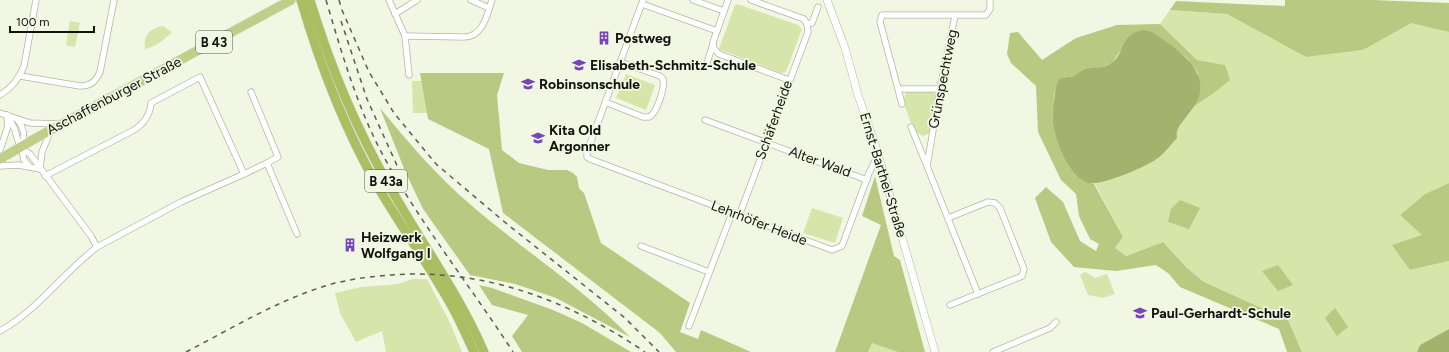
<svg xmlns="http://www.w3.org/2000/svg" width="1449" height="352" font-family="Figtree,sans-serif">
<rect width="100%" height="100%" fill="#f1f7e3"/>
<g fill="#d6e5a9">
<path d="M737,4l61,21 4,4 -16,43 -5,1 -62,-24 16,-44z"/>
<path d="M1170,10l57,4 79,43 57,-7 48,-28 38,10v151l-24,11 -25,21 23,20 -12,35 38,-9v68l-29,16 -3,7h-115l-14,-32 -84,-38 -17,-14 -24,-26 -38,14 -10,-8 8,-11 -28,-53 36,-13 27,-13 35,-51 18,-12 14,-30 -28,-5 -37,-36z"/>
<path d="M70,21l10,2 -5,24 -9,-2z"/>
<path d="M163,26l9,6c-8,8 -15,14 -27,17 -2,-14 5,-21 18,-23z"/>
<path d="M626,74l29,11 -9,25 -30,-12z"/>
<path d="M412,81h15l1,32h-15z"/>
<path d="M906,92h27l3,3 -6,38 -7,3 -9,-5 -11,-30z"/>
<path d="M812,208l31,10 -8,25 -32,-10z"/>
<path d="M1085,272l10,6 12,-4 8,20 -12,4 -15,-3 -8,-20z"/>
<path d="M413,279h14l23,44 12,29h-76l-4,-21 -26,11 -16,-29 -5,-20 26,-6 37,-3z"/>
<path d="M872,342l26,10h-30z"/>
</g>
<g fill="#b8c982">
<path d="M1285,0h86l78,3v29l-38,-9 -48,27 -57,7 -79,-43 -57,-4 6,-9 109,5z"/>
<path d="M1160,24l37,36 28,5 5,15 -19,15 -18,12 5,-8v-26l-11,-15 -23,-18 -43,10 -9,13 -6,3 -37,11h-4c-2,2 -6,4 -7,6 -3,4 -3,11 -4,15 -1,8 -2,15 -1,22 2,22 17,62 41,64l29,53 -8,11 11,8 37,-14 24,26 17,14 84,38 14,32h-15l-8,-23 -99,-42 -12,-14 -12,-8 -40,6 -42,-4 -23,-25 -16,-44 11,-11 17,15 17,39 16,10 3,-7 -9,-5 -11,-23 -3,-22 -15,-14 -23,-48 -2,-46 -25,-23 -4,-9 3,-21 8,-1 24,28 34,-22 41,-13z"/>
<path d="M420,73h84l-7,22 5,55 17,13 29,7h19l6,3 4,4 2,11 5,5 17,50 89,60 -10,29 18,7 3,-9 50,22h-75l-16,-19 -157,-120 -14,-64 -61,-30z"/>
<path d="M380,108c28,34 57,68 91,97 52,45 111,82 159,132l-74,-39 -41,-14 -45,-9 -47,-66 -18,-38z"/>
<path d="M875,176l19,80 6,4 25,92h-27l-26,-9 -4,9h-33l46,-127 -19,-9z"/>
<path d="M1449,183v78l-39,9 -18,-25 30,-10 -22,-20 25,-21z"/>
<path d="M1180,200l20,8 -11,21 -21,-7 3,-13z"/>
<path d="M1278,265l15,20 -15,6 -16,-20z"/>
<path d="M479,285l13,3 61,22 29,13 49,29h-109l-10,-16 16,-21 -36,-10z"/>
<path d="M1335,308l13,19 -11,9 -12,-18z"/>
</g>
<g fill="#a3b36d">
<path d="M1145,30l7,2c18,12 53,33 48,60 -1,9 -8,17 -13,24 -5,7 -12,13 -10,22 -6,6 -12,15 -19,20 -10,8 -59,29 -70,25 -20,-7 -33,-42 -35,-61 -1,-9 0,-18 2,-27 0,-5 1,-11 4,-15 4,-4 9,-2 14,-4 5,-2 9,-6 13,-7 8,-2 17,0 24,-5 17,-11 8,-31 35,-34z"/>
<path d="M1449,329v23h-32l3,-7z"/>
</g>
<g fill="none" stroke-linecap="round" stroke-linejoin="round">
<g stroke="#b2b7a4" stroke-width="7">
<g id="minor">
<path d="M389,0l16,36 4,39"/>
<path d="M471,0l18,8"/>
<path d="M643,0l-56,152v5l3,2 242,91 10,-4 27,-73 6,-12 4,-3"/>
<path d="M693,0l31,11"/>
<path d="M728,0l-15,42 1,7 5,5 70,26"/>
<path d="M642,4l75,27"/>
<path d="M395,14l22,-14"/>
<path d="M955,16l-15,73 -13,77 51,128"/>
<path d="M807,24l5,-1 6,-16"/>
<path d="M405,36l59,1c19,0 23,-22 28,-37"/>
<path d="M707,63l6,-19"/>
<path d="M20,76l60,10c11,0 16,-5 20,-14l14,-72"/>
<path d="M899,89h41"/>
<path d="M251,92l27,65 -11,6"/>
<path d="M0,95c12,-7 19,-16 24,-29l12,-66"/>
<path d="M605,102l38,15h6c8,-4 16,-29 14,-38l-3,-3 -40,-14"/>
<path d="M902,104l-22,-82 2,-7h104l4,-6v-9"/>
<path d="M0,113l30,10 29,1"/>
<path d="M17,119c7,9 9,17 4,27"/>
<path d="M705,120l162,60"/>
<path d="M911,127l16,39"/>
<path d="M21,147l3,13 6,7"/>
<path d="M0,150l8,-24 -1,-8"/>
<path d="M0,166l18,-1 22,4"/>
<path d="M40,169l2,-17 9,-22"/>
<path d="M45,176l89,-46c11,-7 16,-15 17,-27l49,-26 44,97 23,-11 30,71"/>
<path d="M739,216l69,-184 -1,-8 -3,-5 -53,-19"/>
<path d="M948,218l40,-16 7,1 5,5 24,61 -2,7 -2,1 -70,28"/>
<path d="M641,246l68,26"/>
<path d="M97,247l84,-45 63,-28"/>
<path d="M689,326l43,-113"/>
<path d="M0,331c38,-21 63,-58 97,-84l-6,-11 -61,-82c-11,-5 -12,-13 -15,-24 -2,-5 -5,-10 -8,-15"/>
<path d="M993,352l57,-24 6,-6"/>
</g>
</g>
<g stroke="#b2b7a4" stroke-width="8">
<path id="tertiary" d="M827,0l18,48 13,47 18,52 59,205"/>
</g>
<g stroke="#dededd" stroke-width="10">
<path id="primary" d="M0,159l36,-21 255,-138"/>
</g>
<g stroke="#dededd" stroke-width="10">
<g id="trunk">
<path d="M301,0c19,65 43,128 77,187 25,43 55,83 78,127 6,12 12,25 18,38"/>
<path d="M310,0c20,66 46,129 81,189 31,55 68,105 93,163"/>
</g>
</g>
<use href="#minor" stroke="#fff" stroke-width="5.5"/>
<use href="#tertiary" stroke="#fff" stroke-width="7"/>
<use href="#primary" stroke="#c1ce89" stroke-width="9"/>
<use href="#trunk" stroke="#acbe62" stroke-width="9"/>
<g stroke="#5a5d52" stroke-width="1.5" stroke-dasharray="5 5" stroke-linecap="butt">
<path d="M326,0c16,54 32,110 59,159 38,68 86,128 128,193"/>
<path d="M339,0l3,10 27,62 11,18 14,23 42,51 71,60 118,94 34,34"/>
<path d="M341,21l26,78 37,82"/>
<path d="M186,352c43,-22 87,-49 133,-64 23,-8 47,-11 71,-13 94,-7 178,25 255,77"/>
</g>
</g>
<defs>
<g id="building-bare" transform="scale(1.08)"><path d="M-4-6H4V6H1V3H-1V6H-4ZM-2.5-4.3h1.7v1.8h-1.7ZM.8-4.3h1.7v1.8H.8ZM-2.5-1h1.7V.8h-1.7ZM.8-1h1.7V.8H.8Z" fill="#7644bb" stroke="#f1f7e3" stroke-width="2.5" paint-order="stroke"/></g>
<g id="school-bare" transform="scale(1.08)"><path d="M0-5L7-2L0 1L-7-2ZM-4 1L0 2.5L4 1V4Q0 6-4 4Z" fill="#7644bb" stroke="#f1f7e3" stroke-width="2.5" paint-order="stroke"/></g>
</defs>
<g fill-rule="evenodd">
<use href="#building-bare" x="604" y="38"/>
<use href="#school-bare" x="579" y="65"/>
<use href="#school-bare" x="528" y="84"/>
<use href="#school-bare" x="538" y="138"/>
<use href="#building-bare" x="350" y="245"/>
<use href="#school-bare" x="1140" y="313"/>
</g>
<g text-anchor="middle" dominant-baseline="central" stroke-width="3.5" stroke-linejoin="round" paint-order="stroke">
<g fill="#f1f7e3" stroke="#54574c" stroke-width="1">
<rect x="196" y="31" width="36" height="22" rx="3"/>
<rect x="365" y="170" width="42" height="22" rx="3"/>
</g>
<g font-size="13" font-weight="bold" fill="#11120c">
<text x="214" y="42">B 43</text>
<text x="386" y="181">B 43a</text>
</g>
<g font-size="14" font-weight="bold" fill="#11120c" stroke="#f1f7e3" text-anchor="start">
<text x="615" y="38">Postweg</text>
<text x="590" y="65">Elisabeth-Schmitz-Schule</text>
<text x="539" y="84">Robinsonschule</text>
<text x="549" y="130">Kita Old<tspan x="549" dy="16">Argonner</tspan></text>
<text x="361" y="237">Heizwerk<tspan x="361" dy="16">Wolfgang I</tspan></text>
<text x="1151" y="313">Paul-Gerhardt-Schule</text>
</g>
<g font-size="14" fill="#11120c" stroke="#f1f7e3">
<text transform="translate(943 79) rotate(-79)">Grünspechtweg</text>
<text transform="translate(114 96) rotate(-28)">Aschaffenburger Straße</text>
<text transform="translate(774 120) rotate(-70)">Schäferheide</text>
<text transform="translate(820 162) rotate(20)">Alter Wald</text>
<text transform="translate(883 175) rotate(73)">Ernst-Barthel-Straße</text>
<text transform="translate(759 223) rotate(21)">Lehrhöfer Heide</text>
</g>
</g>
<path d="M10 26v6h84v-6" fill="none" stroke="#11120c" stroke-width="2"/>
<text x="16" y="26" font-size="12" fill="#11120c" stroke="#f1f7e3" stroke-width="3" paint-order="stroke">100 m</text>
</svg>
